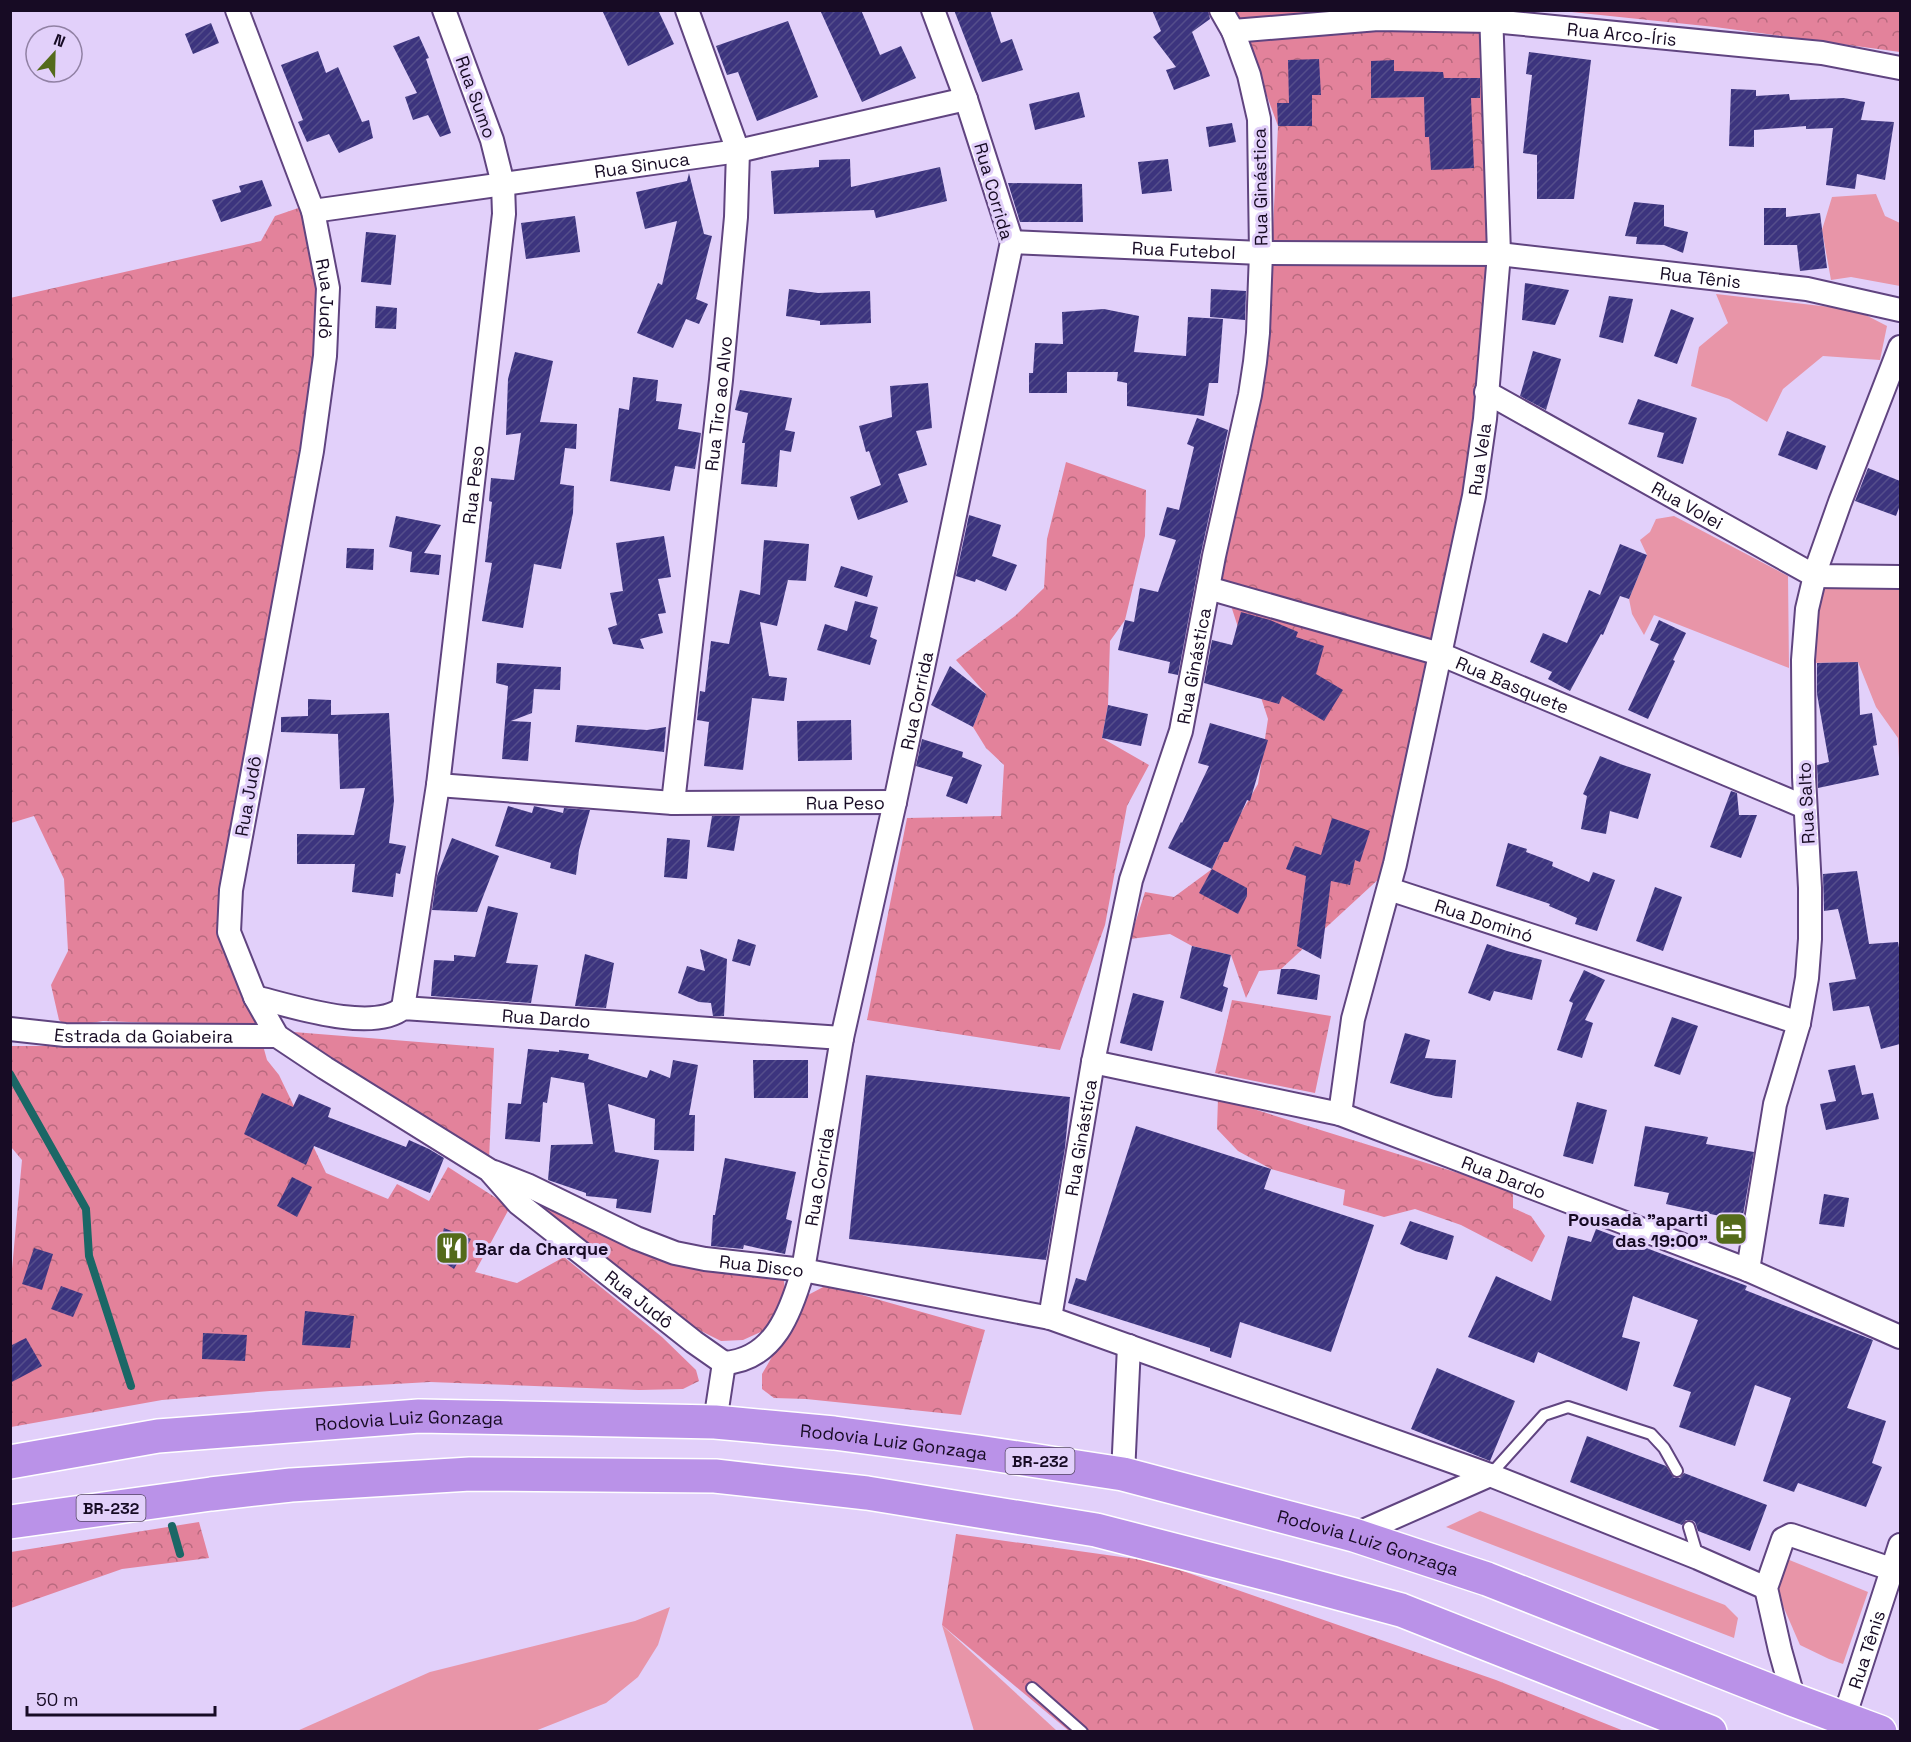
<svg xmlns="http://www.w3.org/2000/svg" width="1911" height="1742" font-family="'Space Grotesk',sans-serif">
<defs>
<pattern id="forest-crowns" width="20" height="18" patternUnits="userSpaceOnUse" patternTransform="scale(1.5)"><rect width="20" height="18" fill="#e3829b"/><path d="M2 6a3 3 0 1 1 6 0M12 15a3 3 0 1 1 6 0" fill="none" stroke="#b7697e"/></pattern>
<pattern id="building-hatch" width="6" height="6" patternUnits="userSpaceOnUse" patternTransform="scale(1.5)"><rect width="6" height="6" fill="#3c347e"/><path d="M-1 1l2-2M0 6l6-6M5 7l2-2" fill="none" stroke="#554e8b"/></pattern>
</defs>
<rect width="100%" height="100%" fill="#e2d0fa"/>
<g fill="#e895a8">
<path d="M1876,194l9,22 15,7v63l-49,-9 -20,3 -9,-50 10,-33z"/>
<path d="M1716,294l140,16 31,16 -7,34 -57,-4 -40,33 -16,33 -38,-23 -38,-13 8,-39 29,-24z"/>
<path d="M1674,516l114,60 1,92 -135,-53 -10,20 -12,-21 -3,-15 18,-44 -7,-15 10,-8 6,-13z"/>
<path d="M1820,584l80,1v193l-2,-40 -22,-31 -18,-45 -47,1z"/>
<path d="M1480,1511l245,94 13,13 -4,20 -288,-111z"/>
<path d="M1782,1557l86,35 -25,72 -14,-5 -29,-14 -27,-62z"/>
<path d="M670,1607l-12,38 -20,32 -32,26 -71,28h-238l133,-59 205,-51z"/>
<path d="M942,1625l115,106h-83z"/>
</g>
<g fill="url(#forest-crowns)">
<path d="M1233,11h254l6,320 -98,533 -114,105 -22,2 -13,27 -15,-43 -39,-9 -22,-12 -40,5 15,-47 29,5 38,-28 12,-27 34,-58 10,-65 -48,-147 51,-304 7,-142 -39,-106z"/>
<path d="M1562,11h338v41l-185,-25z"/>
<path d="M310,204l14,164 -106,563 39,96 -154,-6 -36,6 -8,-7 -8,-35 17,-34 -4,-72 -30,-63 -23,7 -1,-525 251,-57 14,-25z"/>
<path d="M1066,462l80,28 -1,46 -20,84 -15,21 -2,64 -6,33 47,27 -22,41 -22,119 -45,125 -193,-30 40,-202 94,-2 3,-51 -18,-17 -13,-21 13,-33 -30,-34 59,-44 29,-28 3,-49z"/>
<path d="M1232,1000l99,16 -16,77 -100,-20z"/>
<path d="M281,1031l213,17 -5,112z"/>
<path d="M91,1041l171,1 5,18 12,15 47,98 62,26 9,-15 32,17 19,-34 62,40 -35,65 42,11 47,-26 98,80 34,33 3,11 -16,8 -44,1 -209,-8 -160,9 -108,9 -151,27v-147l11,-120 -11,-13v-101h33z"/>
<path d="M1218,1098l295,92v18l18,8 14,20 -13,26 -71,-37 -46,-16 -31,8 -41,-12 2,-15 -74,-21 -33,-18 -21,-22z"/>
<path d="M522,1191l57,31 204,50 2,18 -18,39 -24,11 -22,1 -28,-14z"/>
<path d="M827,1285l158,45 -24,85 -155,-16 -32,-1 -12,-9v-15l46,-79z"/>
<path d="M199,1522l10,36 -87,11 -111,39v-56z"/>
<path d="M956,1534l201,28 339,118 128,51h-555l-127,-106z"/>
</g>
<g fill="none" stroke-linecap="round" stroke-linejoin="round">
<g stroke="#1b6766" stroke-width="8">
<path d="M10,1074l76,135 3,47 42,130"/>
<path d="M172,1526l8,28"/>
</g>
</g>
<g fill="url(#building-hatch)">
<path d="M602,10h56l16,34 -46,22z"/>
<path d="M820,10h41l19,45 21,-9 15,32 -54,24z"/>
<path d="M954,10h36l11,33 11,-4 11,31 -41,12z"/>
<path d="M1152,10h56l2,9 -18,13 18,44 -36,14 -8,-20 10,-3 -23,-30 8,-6z"/>
<path d="M788,21l30,76 -61,24 -19,-49 -11,3 -11,-29z"/>
<path d="M211,23l8,20 -26,11 -8,-20z"/>
<path d="M419,36l10,22 -3,1 25,74 -11,4 -12,-22 -15,5 -8,-23 12,-4 -24,-47z"/>
<path d="M318,51l8,22 12,-6 24,55 7,-2 4,18 -34,15 -10,-19 -22,8 -9,-20 5,-2 -22,-55z"/>
<path d="M1529,52l62,8 -17,139h-37v-44l-14,-2 9,-78 -6,-1z"/>
<path d="M1319,59l2,36h-9v31h-34l-1,-23h12l-1,-43z"/>
<path d="M1394,60v11l49,1 1,6h36v20h-9l3,70 -43,2 -2,-33h-4l-1,-40 -53,1v-37z"/>
<path d="M1731,89l25,1v6l33,-2 1,6 54,-2 21,4 -4,18 33,2 -9,58 -28,-6 -2,15 -29,-4 7,-57 -27,1v-3l-52,4v17l-25,-1z"/>
<path d="M1079,92l6,25 -50,13 -6,-26z"/>
<path d="M1232,123l4,19 -27,5 -3,-20z"/>
<path d="M850,159l1,28 89,-20 7,34 -71,17 -2,-8 -100,4 -3,-43 48,-4v-7z"/>
<path d="M1168,159l4,32 -30,3 -4,-32z"/>
<path d="M689,173l15,61 8,2 -16,63 12,5 -9,20 -13,-5 -13,29 -36,-15 21,-50 4,2 15,-64 -32,8 -9,-37 51,-11z"/>
<path d="M262,180l10,26 -51,16 -9,-22 29,-8 -2,-6z"/>
<path d="M1008,183l74,1 1,38h-63z"/>
<path d="M1634,202l30,3v21l24,6 -5,21 -19,-8 -28,-1 1,-7 -12,-1z"/>
<path d="M1764,208h22v9l34,-4 7,55 -27,3 -3,-26h-33z"/>
<path d="M575,216l5,36 -54,7 -5,-36z"/>
<path d="M366,232l30,3 -5,50 -30,-3z"/>
<path d="M1525,283l44,7 -14,35 -33,-5z"/>
<path d="M789,289l29,4 52,-2 1,32 -51,2v-4l-34,-5z"/>
<path d="M1211,289l35,2 -1,29 -35,-3z"/>
<path d="M1609,296l24,3 -10,44 -24,-6z"/>
<path d="M376,306l21,2 -1,21 -21,-1z"/>
<path d="M1104,309l35,7 -5,36 52,4 2,-39 35,2 -5,64h-9l-5,33 -77,-10v-23l-10,-2 1,-9h-51v21h-38v-20h4l2,-30 28,1 -1,-32z"/>
<path d="M1671,309l23,9 -17,46 -23,-8z"/>
<path d="M1533,351l28,8 -15,51 -26,-14z"/>
<path d="M515,352l38,9 -13,61 37,2 -1,25 -11,-1 -5,36 14,2 -1,27 -12,56 -27,-5 -11,64 -41,-7 10,-58 -7,-1 7,-60 -3,-1 2,-23 23,2 7,-47 -15,2 2,-56z"/>
<path d="M633,377l25,3 -2,21 26,3 -4,25 23,4 -6,36 -20,-3 -5,25 -60,-10 9,-73 10,2z"/>
<path d="M928,383l4,45 -16,3 11,34 -29,9 10,28 -50,18 -8,-23 31,-12 -12,-34 -3,1 -7,-26 33,-9 -2,-31z"/>
<path d="M740,390l52,8 -7,32 10,2 -4,20 -11,-2 -3,37 -36,-3 4,-41h-3l6,-30 -13,-3z"/>
<path d="M1638,399l59,19 -14,46 -26,-7 7,-24 -36,-9z"/>
<path d="M1197,418l31,12 -27,123 -23,122 -10,-2 2,-11 -52,-12 7,-30 9,2 6,-34 18,4 18,-52 -17,-5 8,-28 12,3 15,-63 -7,-3z"/>
<path d="M1787,431l39,15 -9,24 -39,-15z"/>
<path d="M1868,468l32,13v24l-4,11 -41,-15z"/>
<path d="M969,515l32,10 -9,31 25,9 -11,26 -30,-12 -1,3 -19,-6z"/>
<path d="M396,516l45,9 -17,28 17,2 -2,20 -29,-3 2,-20 -23,-5z"/>
<path d="M664,536l7,41 -13,2 8,34 -8,1 5,19 -23,6 4,10 -31,-5 -5,-16 9,-3 -7,-32 13,-2 -7,-48z"/>
<path d="M764,540l45,4 -3,37 -18,-1 -11,46 -17,-4 9,54 18,2 -3,23 -32,-3 -9,72 -39,-4 5,-44 -12,-2 3,-29 5,1 6,-51 18,3 11,-54 20,5z"/>
<path d="M1620,544l27,11 -18,44 -9,-3 -17,39 -2,-1 -31,57 -22,-12 4,-7 -22,-10 13,-29 24,10 22,-53 11,5z"/>
<path d="M347,548l27,1 -1,21 -27,-2z"/>
<path d="M841,566l32,10 -6,21 -33,-10z"/>
<path d="M855,601l23,6 -8,30 7,3 -7,25 -53,-15 8,-26 22,7z"/>
<path d="M1241,612l29,8 28,12 -2,5 28,9 -8,28 27,16 -19,31 -42,-25 -3,8 -75,-21 8,-43 20,5z"/>
<path d="M1659,620l27,13 -13,27 2,1 -27,58 -20,-9 31,-66 -9,-4z"/>
<path d="M1858,662l2,53 12,-2 5,32 -4,1 6,29 -61,13 -1,-23 12,-3 -12,-68v-31z"/>
<path d="M497,663l64,4 -1,23 -26,-1 -2,24 -21,8 20,1 -3,39 -26,-2 6,-73 -12,-3z"/>
<path d="M950,666l36,28 -13,33 -42,-22z"/>
<path d="M308,699l23,1v15l58,-2 5,88 -5,42 17,3 -6,28 -4,-1 -3,24 -41,-5 3,-28h-58v-30l57,1 11,-47 -25,1 -2,-55 -57,-2v-15l27,-1z"/>
<path d="M1108,705l40,9 -7,32 -39,-8z"/>
<path d="M851,720l1,40 -54,1 -1,-40z"/>
<path d="M1210,723l58,17 -18,61 -3,-1 -19,42h-4l-12,27 -44,-21 13,-26 1,1 27,-57 -11,-3z"/>
<path d="M577,725l70,5 19,-3 -2,25 -89,-10z"/>
<path d="M922,739l41,13 -1,5 20,8 -15,39 -21,-8 7,-19 -37,-11z"/>
<path d="M1600,756l23,9 28,9 -13,45 -28,-8 -4,23 -25,-5 6,-33 -4,-2z"/>
<path d="M1731,791l6,2 2,22h18l-16,43 -31,-11z"/>
<path d="M508,806l24,7 2,-7 29,7 1,-5 26,2 -11,40 -3,25 -26,-7 1,-5 -56,-17z"/>
<path d="M712,816h28l-6,35 -27,-4z"/>
<path d="M1332,818l38,13 -10,31 -5,-2 -5,25 -19,-4 -10,78 -24,-13 9,-70 -20,-7 9,-23 26,9z"/>
<path d="M452,838l47,18 -22,56 -45,-2 5,-34z"/>
<path d="M667,838l23,2 -3,39 -23,-2z"/>
<path d="M1508,843l19,6 -1,3 27,10 -1,4 37,16 4,-10 22,8 -18,51 -22,-7 2,-6 -28,-12 1,-2 -54,-18z"/>
<path d="M1212,869l35,19v8l-9,18 -39,-21z"/>
<path d="M1857,871l12,73 29,-2 2,11v91l-19,5 -12,-43 -36,5 -4,-28 27,-4 -18,-70 -14,2 -1,-37z"/>
<path d="M1655,887l27,10 -19,54 -27,-10z"/>
<path d="M488,906l30,7 -12,50 32,2 -7,38 -100,-7 3,-36 20,1v-6l21,2z"/>
<path d="M738,939l18,6 -6,21 -18,-5z"/>
<path d="M1487,944l20,7 35,9 -10,40 -38,-9 -4,10 -22,-8z"/>
<path d="M1192,946l39,9 -8,31 5,2 -6,24 -42,-14z"/>
<path d="M700,949l27,10 -3,57h-11l-2,-13 -12,-1 -21,-9 9,-27 18,5z"/>
<path d="M585,954l29,9 -8,45 -31,-2z"/>
<path d="M1281,969h13l26,6 -3,25 -40,-6z"/>
<path d="M1584,970l21,10 -20,40 8,3 -11,35 -25,-8 16,-47 -4,-2z"/>
<path d="M1133,993l31,8 -12,50 -32,-8z"/>
<path d="M1672,1017l26,9 -18,49 -26,-9z"/>
<path d="M1405,1033l25,7 -5,18 31,2 -4,38 -17,-2 -45,-13z"/>
<path d="M528,1049l31,3v-2l30,4 -1,5 59,19 3,-8 20,8 3,-18 25,5 -9,50h6l-1,36 -40,-1 1,-31 -47,-15 7,48 44,8 -8,53 -35,-5 1,-9 -31,-3v-3l-38,-13 3,-35 42,-1 -9,-61 -33,-6 -4,26 -4,-1 -3,40 -35,-3 3,-36 13,1z"/>
<path d="M753,1060h55v38h-54z"/>
<path d="M1855,1065l7,30 11,-2 6,26 -53,11 -6,-26 16,-3 -8,-31z"/>
<path d="M866,1075l204,22 -5,51 -19,112 -197,-21z"/>
<path d="M262,1093l31,14 6,-13 32,14 -3,9 78,30 3,-7 20,9 15,9 -14,35 -116,-47 -8,19 -62,-31z"/>
<path d="M1577,1102l30,8 -14,54 -30,-8z"/>
<path d="M1136,1126l135,43 -7,20 110,36 -43,127 -91,-30 -9,36 -21,-7v-3l-142,-45 8,-25 10,3z"/>
<path d="M1645,1126l63,11 -2,7 48,8 -12,69 -76,-17 3,-11 -35,-7z"/>
<path d="M725,1158l71,14 -10,47 6,2 -7,33 -41,-9 -1,4 -32,-3 2,-31h2z"/>
<path d="M292,1177l20,10 -15,30 -20,-11z"/>
<path d="M1824,1194l25,4 -5,29 -25,-3z"/>
<path d="M1410,1221l44,15 -7,24 -32,-9 -15,-7z"/>
<path d="M444,1228l27,11 -17,30 -18,-12z"/>
<path d="M1596,1229l151,57 -2,4 128,50 -26,68 39,13 -14,42 10,4 -16,40 -68,-24 -4,9 -31,-11 28,-83 -36,-13 -20,61 -56,-19 12,-35 -18,-6 25,-66 -65,-24 -11,41 18,5 -13,49 -89,-39 -4,11 -66,-26 28,-61 55,25 17,-65 23,6z"/>
<path d="M34,1248l19,6 -11,36 -20,-6z"/>
<path d="M61,1286l22,8 -10,23 -22,-8z"/>
<path d="M305,1311l49,5 -4,32 -48,-3z"/>
<path d="M203,1333l44,2 -2,26 -43,-2z"/>
<path d="M26,1338l16,28 -32,17v-37z"/>
<path d="M1437,1368l78,33 -25,60 -79,-32z"/>
<path d="M1587,1436l79,30 8,12h6l4,-5 83,32 -17,46 -52,-20 -3,-9 -4,-2h-5l-4,5 -112,-43z"/>
</g>
<g fill="none" stroke-linecap="round" stroke-linejoin="round">
<g stroke="#604480" stroke-width="14">
<g id="service">
<path d="M1490,1475l54,-60 24,-8 83,27 13,14 13,23"/>
<path d="M1689,1527l9,30"/>
<path d="M1032,1688l50,44"/>
</g>
</g>
<g stroke="#604480" stroke-width="26">
<g id="minor">
<path id="s1" d="M237,10l76,201 15,77 -3,68 -13,95 -81,439 -2,42 26,65 22,39 48,32 164,102 29,33 176,139 30,21"/>
<path id="s2" d="M1233,31l145,-12 114,2 330,32 78,15"/>
<path id="s3" d="M313,211l425,-60 228,-52"/>
<path id="s4" d="M1012,242l249,11 238,1 308,35 93,21"/>
<path id="s5" d="M1486,392l329,184 85,1"/>
<path id="s6" d="M1208,588l232,66 365,153"/>
<path id="s7" d="M438,785l235,18 222,-1"/>
<path id="s8" d="M673,803l48,-423 15,-163 2,-66 -51,-141"/>
<path id="s9" d="M1389,889l410,134"/>
<path id="s10" d="M255,997c36,9 118,36 148,11l439,30"/>
<path id="s11" d="M403,1008l35,-223 66,-571 -1,-30 -11,-44 -48,-130"/>
<path id="s12" d="M10,1029l55,6 212,1"/>
<path id="s13" d="M1093,1062l247,52 408,156 152,67"/>
<path id="s14" d="M1340,1114l13,-95 42,-155 79,-368 11,-77 14,-165 -8,-244"/>
<path id="s15" d="M494,1172l33,13 109,53 39,15 30,6 98,11 247,48 440,157 208,83 68,30"/>
<path d="M1748,1270l27,-166 24,-81 8,-45 3,-39v-51l-6,-111 -1,-117 4,-51 10,-42 23,-65 60,-155"/>
<path id="s16" d="M1050,1318l43,-256 38,-182 50,-149 33,-175 36,-161 5,-33 3,-29 3,-80 -2,-134 -10,-44 -16,-44 -12,-21"/>
<path id="s17" d="M724,1363c50,-3 67,-51 79,-93l39,-232 53,-236 117,-560 -46,-143 -33,-89"/>
<path d="M715,1422l9,-59"/>
<path d="M1123,1474l6,-128"/>
<path d="M1354,1535l136,-60"/>
<path d="M1794,1700l-14,-50 -14,-62 17,-49 8,-4 103,35"/>
<path id="s18" d="M1844,1718l56,-173"/>
</g>
</g>
<g stroke="#fff" stroke-width="36">
<g id="trunk">
<path id="s19" d="M10,1462l148,-26 261,-20 296,6 119,11 144,19 145,22 231,61 133,44 307,121 86,32"/>
<path d="M10,1522l201,-28 80,-9 179,-11 245,2 152,17 229,37 179,46 126,34 309,122"/>
</g>
</g>
<use href="#service" stroke="#fff" stroke-width="10"/>
<use href="#minor" stroke="#fff" stroke-width="22"/>
<use href="#trunk" stroke="#ba92e8" stroke-width="33"/>
</g>
<defs>
<g id="hotel-square" transform="scale(1.725)"><rect x="-9" y="-9" width="18" height="18" rx="4" fill="#546b1b" stroke="#e2d0fa"/><path d="M-6-4.5h1.5V1H6V5H4.5V3h-9V5H-6ZM-4 0a1.8 1.8 0 1 1 3.6 0ZM.5 0V-2.5h3Q6-2.5 6 0Z" fill="#fff"/></g>
<g id="restaurant-square" transform="scale(1.725)"><rect x="-9" y="-9" width="18" height="18" rx="4" fill="#546b1b" stroke="#e2d0fa"/><path d="M-5-6h1v4h1v-4h1v4h1v-4h1v5L-1.5 .5V6h-2V.5L-5-1ZM5-6V6H3V1.5H1.5Q1.5-4 5-6Z" fill="#fff"/></g>
</defs>
<g fill-rule="evenodd">
<use href="#hotel-square" x="1731" y="1229"/>
<use href="#restaurant-square" x="452" y="1248"/>
</g>
<g text-anchor="middle" dominant-baseline="central" stroke-width="6" stroke-linejoin="round" paint-order="stroke">
<g fill="#e2d0fa" stroke="#544664" stroke-width="1.5">
<rect x="1005.5" y="1448" width="69" height="26" rx="4.5"/>
<rect x="76.5" y="1495" width="69" height="26" rx="4.5"/>
</g>
<g font-size="16" font-weight="bold" fill="#170b24">
<text x="1040" y="1461">BR-232</text>
<text x="111" y="1508">BR-232</text>
</g>
<g font-size="18" fill="#170b24" stroke="#e2d0fa">
<text stroke="none"><textPath href="#s2" startOffset="390">Rua Arco-Íris</textPath></text>
<text transform="translate(476 97) rotate(70)">Rua Sumo</text>
<text stroke="none"><textPath href="#s3" startOffset="332">Rua Sinuca</textPath></text>
<text transform="translate(1260 187) rotate(-91)">Rua Ginástica</text>
<text transform="translate(994 191) rotate(74)">Rua Corrida</text>
<text stroke="none"><textPath href="#s4" startOffset="172">Rua Futebol</textPath></text>
<text stroke="none"><textPath href="#s4" startOffset="690">Rua Tênis</textPath></text>
<text stroke="none"><textPath href="#s1" startOffset="304">Rua Judô</textPath></text>
<text stroke="none"><textPath href="#s8" startOffset="402">Rua Tiro ao Alvo</textPath></text>
<text stroke="none"><textPath href="#s14" startOffset="670">Rua Vela</textPath></text>
<text stroke="none"><textPath href="#s11" startOffset="528">Rua Peso</textPath></text>
<text stroke="none"><textPath href="#s5" startOffset="231">Rua Volei</textPath></text>
<text stroke="none"><textPath href="#s16" startOffset="669">Rua Ginástica</textPath></text>
<text stroke="none"><textPath href="#s6" startOffset="320">Rua Basquete</textPath></text>
<text stroke="none"><textPath href="#s17" startOffset="712">Rua Corrida</textPath></text>
<text transform="translate(248 796) rotate(-80)">Rua Judô</text>
<text stroke="none"><textPath href="#s7" startOffset="408">Rua Peso</textPath></text>
<text transform="translate(1806 803) rotate(-93)">Rua Salto</text>
<text stroke="none"><textPath href="#s9" startOffset="100">Rua Dominó</textPath></text>
<text stroke="none"><textPath href="#s10" startOffset="296">Rua Dardo</textPath></text>
<text stroke="none"><textPath href="#s12" startOffset="134">Estrada da Goiabeira</textPath></text>
<text stroke="none"><textPath href="#s16" startOffset="183">Rua Ginástica</textPath></text>
<text stroke="none"><textPath href="#s17" startOffset="226">Rua Corrida</textPath></text>
<text stroke="none"><textPath href="#s13" startOffset="428">Rua Dardo</textPath></text>
<text stroke="none"><textPath href="#s15" startOffset="286">Rua Disco</textPath></text>
<text stroke="none"><textPath href="#s1" startOffset="1510">Rua Judô</textPath></text>
<text stroke="none"><textPath href="#s19" startOffset="402">Rodovia Luiz Gonzaga</textPath></text>
<text stroke="none"><textPath href="#s19" startOffset="888">Rodovia Luiz Gonzaga</textPath></text>
<text stroke="none"><textPath href="#s19" startOffset="1374">Rodovia Luiz Gonzaga</textPath></text>
<text stroke="none"><textPath href="#s18" startOffset="72">Rua Tênis</textPath></text>
</g>
<g font-size="18" font-weight="bold" fill="#170b24" stroke="#e2d0fa" text-anchor="end">
<text x="1708" y="1219">Pousada "aparti<tspan x="1708" dy="21">das 19:00"</tspan></text>
<text x="475" y="1248" text-anchor="start">Bar da Charque</text>
</g>
</g>
<rect width="1911" height="1742" fill="none" stroke="#170b24" stroke-width="24"/>
<g transform="translate(54 54) rotate(22)"><circle r="28" fill="#e2d0fa" stroke="#9181a4" stroke-width="1.5"/>
<path d="M0-4.5L10 22L0 15L-10 22Z" fill="#546b1b"/>
<text y="-9" font-size="16" font-weight="bold" text-anchor="middle" fill="#170b24">N</text>
</g>
<path d="M27 1706v9h188v-9" fill="none" stroke="#170b24" stroke-width="3"/>
<text x="36" y="1706" font-size="18" fill="#170b24" stroke="#e2d0fa" stroke-width="4.5" paint-order="stroke">50 m</text>
</svg>
